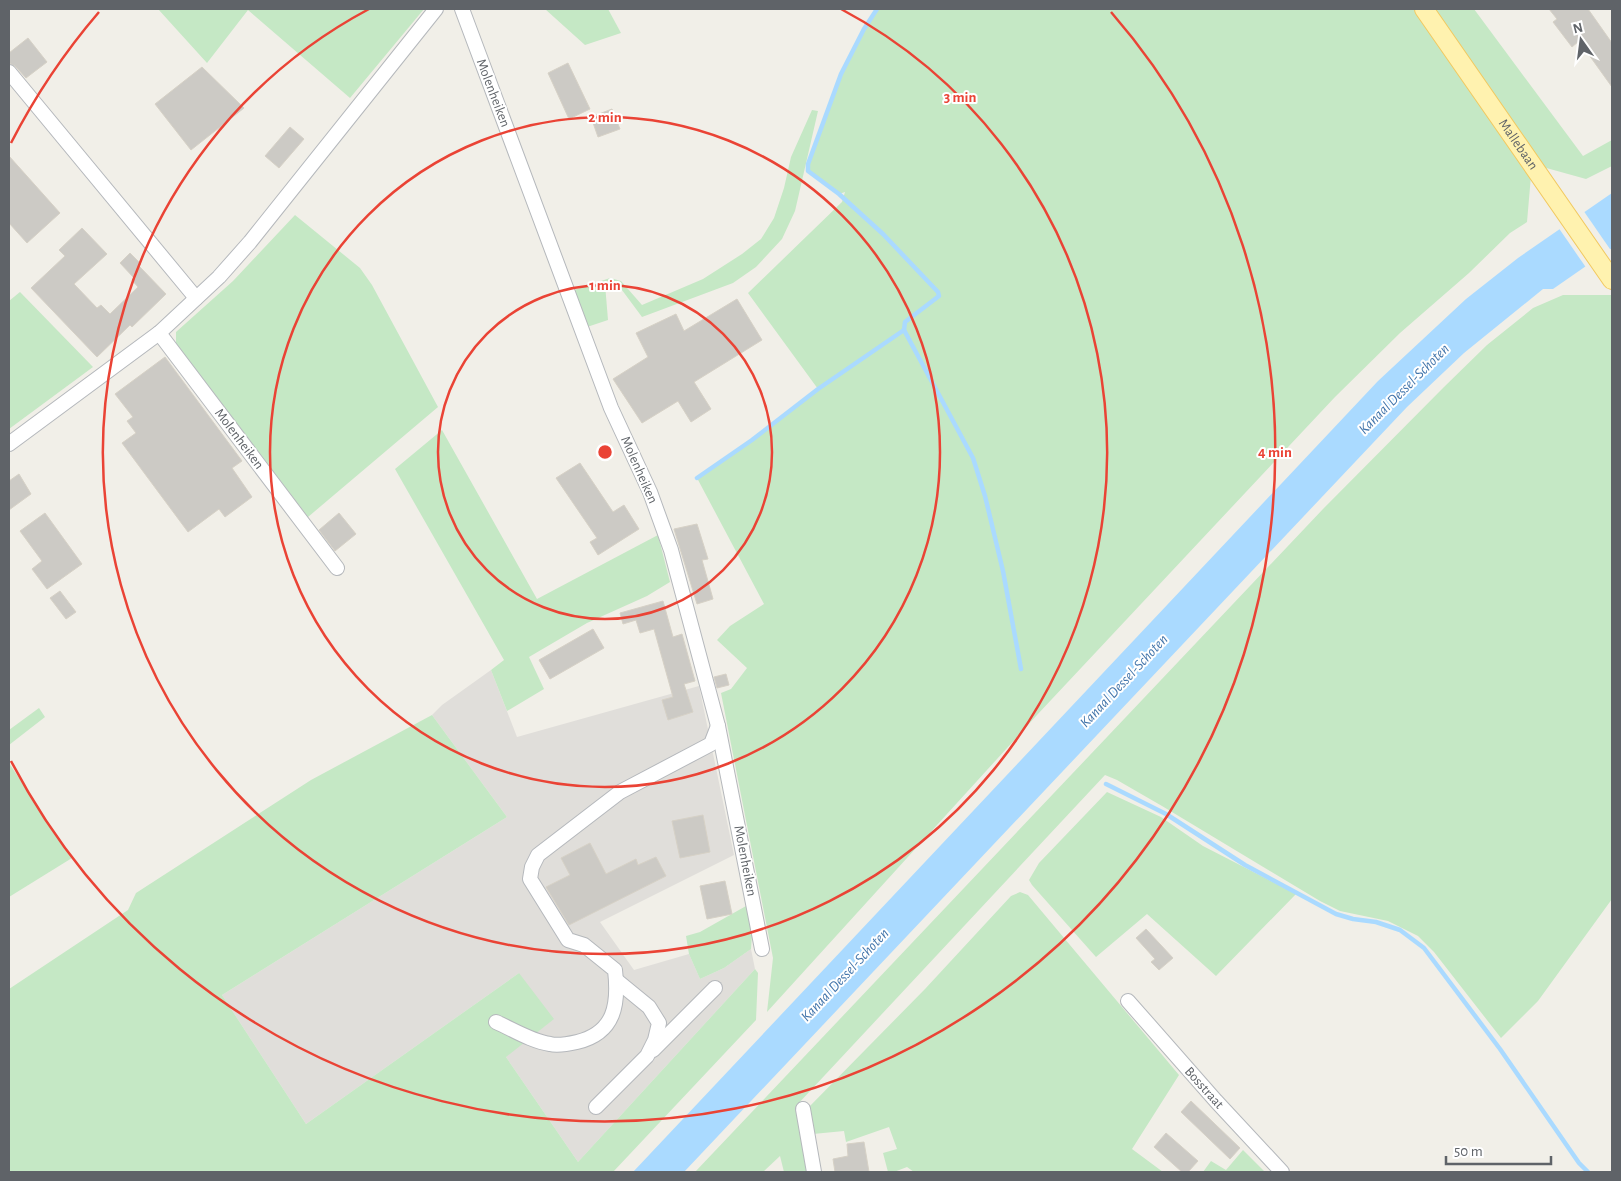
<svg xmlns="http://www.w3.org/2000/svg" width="1621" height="1181" font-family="'Alegreya Sans',sans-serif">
<rect width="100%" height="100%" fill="#f1efe8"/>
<path fill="#e0deda" d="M491,670l26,67 182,-51 35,169 -134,67 34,48 55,-16 11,25 24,-11 27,-19 4,20 -177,193 -72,-105 13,-84 -213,151 -84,-129 285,-178 -75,-102 10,-10z"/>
<g fill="#c5e8c5">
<path d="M158,9h266l-74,89 -102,-88 -41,53z"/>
<path d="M545,9h63l13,24 -36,12z"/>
<path d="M877,9h597l109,147 29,-16v26l-26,13 -54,-15 -5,58 -17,11 -41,40 -69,60 -65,64 -298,318 -270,297 6,-54 -52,-265 10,-4 16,-21 -30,-28 13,-14 34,-22 -67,-126 55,-38 66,-51 -70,-96 94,-91 3,-10 -6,2 -31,-23v-7l33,-90 23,-45z"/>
<path d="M812,110l6,1 -23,100 -13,28 -26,28 -23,16 -91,34 -23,-31 -14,-2 3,36 -21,7 -13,-37 36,-12 11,3 21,24 61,-26 39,-25 19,-15 13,-21 10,-30 7,-31z"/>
<path d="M295,215l65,53 12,17 66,122 -130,110 -132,-174v-11l57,-51z"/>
<path d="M20,292l73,75 -84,62v-128z"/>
<path d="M1563,295h49v604l-74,102 -37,37 -67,-86 -16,-16 -30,-15 -48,-10 -20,-10 -158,-95 -45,-26 -12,-5 -308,330 11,67h-24l-4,-16 -17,16h-68l628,-663 121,-122 43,-42 46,-37z"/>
<path d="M442,430l95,169 121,-64 12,47 -23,14 -60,27 -58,34 15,32 -37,22 -16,-41 13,-10 -109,-191z"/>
<path d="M39,708l6,9 -36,28v-15z"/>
<path d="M432,715l75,102 -285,178 84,129 213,-151 35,46 -48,38 72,105 177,-193 3,4 -2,47 -143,152h-604v-183l119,-79 8,-17 175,-113z"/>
<path d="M9,763l63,95 -63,39z"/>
<path d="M1107,792l54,25 42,29 93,48 -80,82 -69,-62 -51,43 -64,-72 -3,-5 10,-17z"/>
<path d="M1020,892l8,3 151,180 -47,74 31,23h-249l-7,-5 -13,5h-6l-5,-19 14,-4 -8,-22 -43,15 -2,-11 -31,3 -4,-27 116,-118 86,-93z"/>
<path d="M746,906l6,29 -1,14 -27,19 -24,11 -11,-25 -3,-18 14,-4z"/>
<path d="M1243,1150l22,22h-62l8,-11 15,9z"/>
</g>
<path fill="#aadaff" d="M1612,193v55l-59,41h-10l-79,64 -57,54 -723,765h-51l745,-791 88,-82 52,-41z"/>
<path fill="#f1efe8" d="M1583,210l29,42 -25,17 -29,-42z"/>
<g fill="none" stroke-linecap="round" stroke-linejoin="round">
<g stroke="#aadaff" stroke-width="4.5">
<path d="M877,9l-13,20 -23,45 -33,90v7l31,23 44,40 55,58 1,4 -34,26 -1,8 69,128 12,38 18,75 18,98"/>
<path d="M697,478l55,-38 66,-51 86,-59"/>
<path d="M1106,784l60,30 79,51 91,49 17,5 23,3 24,8 24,18 76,101 79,114 9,9"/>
</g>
</g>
<g fill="#cccac5" stroke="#d6d1c6">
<path d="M1549,9h39l24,34v44l-33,-46 -7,6 -19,-25 4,-3z"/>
<path d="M28,38l19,24 -21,16 -11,-12 -6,-3v-10z"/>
<path d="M568,63l22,46 -21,10 -21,-46z"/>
<path d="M202,67l42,41 -53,42 -36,-46z"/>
<path d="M612,109l8,20 -22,8 -7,-20z"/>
<path d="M290,127l14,12 -25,29 -14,-12z"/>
<path d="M9,156l51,57 -33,30 -18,-20z"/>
<path d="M82,228l25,26 -33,30 23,24 4,-3 9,9 28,-27 -6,-7 2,-2 -14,-15 10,-10 11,11 -2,2 27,28 -34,33 -2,-2 -33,32 -66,-69 34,-32 -6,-6z"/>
<path d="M737,299l25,41 -68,42 17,27 -20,13 -13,-21 -36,22 -29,-44 35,-22 -12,-24 40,-19 8,17z"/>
<path d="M165,357l77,104 -10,7 20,29 -27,20 -6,-8 -31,23 -66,-89 14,-10 -9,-12 6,-4 -18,-23z"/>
<path d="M580,463l33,49 11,-7 15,24 -41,26 -8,-13 7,-4 -41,-60z"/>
<path d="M19,474l12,20 -22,16v-29z"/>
<path d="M45,513l37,51 -35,25 -15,-20 10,-8 -22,-30z"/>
<path d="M339,513l17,21 -21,17 -16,-21z"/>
<path d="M697,524l11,35 -6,1 11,39 -16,5 -23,-75z"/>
<path d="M60,591l16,21 -10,7 -16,-21z"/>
<path d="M663,601l10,36 9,-3 13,47 -11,3 9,28 -25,8 -6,-20 11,-3 -19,-68 -14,4 -4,-13 -13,4 -3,-11z"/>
<path d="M593,629l11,19 -54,31 -11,-19z"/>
<path d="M726,674l3,11 -12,3 -3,-11z"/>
<path d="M703,815l7,37 -30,6 -8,-37z"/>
<path d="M590,843l16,31 30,-15 2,6 18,-8 10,19 -97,49 -23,-38 24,-12 -9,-17z"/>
<path d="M725,881l7,33 -25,5 -7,-33z"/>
<path d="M1146,929l27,29 -14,12 -8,-8 4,-3 -19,-21z"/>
<path d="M1191,1101l49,47 -10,11 -49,-47z"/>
<path d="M1166,1133l32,28 -10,11h-6l-28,-25z"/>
<path d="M864,1142l5,30h-34l-2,-13 15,-3 -1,-12z"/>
</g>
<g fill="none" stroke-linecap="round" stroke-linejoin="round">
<g stroke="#b5b8bc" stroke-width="16">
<g id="minor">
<path d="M462,9l149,399 39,84 21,58 47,176 44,223"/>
<path d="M9,72l187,226"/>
<path d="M159,333l178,235"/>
<path d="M9,444l150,-111 60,-56 31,-35 186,-233"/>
<path d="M1128,1001l88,100 66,71"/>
<path d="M496,1022c18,8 35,19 54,22 8,2 18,0 27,-2 38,-9 42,-38 38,-72l-31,-25 -16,-5 -38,-61 2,-12 6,-12 82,-63 91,-48 7,-18"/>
<path d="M653,1050l62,-62"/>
<path d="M596,1107l51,-51 8,-16 4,-17 -10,-16 -33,-27"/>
<path d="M803,1109l11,63"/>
</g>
</g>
<g stroke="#f2c960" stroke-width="20">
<g id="major">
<path id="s1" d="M1424,9l188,271"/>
</g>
</g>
<use href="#minor" stroke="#fff" stroke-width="14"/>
<use href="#major" stroke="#fff2af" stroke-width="18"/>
</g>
<g fill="none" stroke="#ea4335" stroke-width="2.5">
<circle cx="605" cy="452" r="167"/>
<circle cx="605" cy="452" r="335"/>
<path d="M841 9A502 502 0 1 1 369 9"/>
<path d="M11 143A670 670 0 0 1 99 12M1111 12A670 670 0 1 1 11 761"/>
</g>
<g text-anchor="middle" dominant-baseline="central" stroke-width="4" stroke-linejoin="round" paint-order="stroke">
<g font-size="14" fill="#5f6368" stroke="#fff">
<text transform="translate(493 93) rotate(69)">Molenheiken</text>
<text stroke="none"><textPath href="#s1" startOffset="165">Mallebaan</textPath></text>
<text transform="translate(239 439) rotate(53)">Molenheiken</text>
<text transform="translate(639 470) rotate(66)">Molenheiken</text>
<text transform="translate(745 861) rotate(79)">Molenheiken</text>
<text transform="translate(1204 1088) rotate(48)">Bosstraat</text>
</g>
<g font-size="15" font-style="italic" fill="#4174aa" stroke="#fff">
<text transform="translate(1404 389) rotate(-45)">Kanaal Dessel-Schoten</text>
<text transform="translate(1124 681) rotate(-47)">Kanaal Dessel-Schoten</text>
<text transform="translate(845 975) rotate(-47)">Kanaal Dessel-Schoten</text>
</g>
</g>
<circle cx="605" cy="452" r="8" fill="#ea4335" stroke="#fff" stroke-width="2.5"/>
<g font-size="15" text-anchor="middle" font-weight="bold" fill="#ea4335" stroke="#fff" stroke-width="4" stroke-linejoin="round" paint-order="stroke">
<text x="960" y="102">3 min</text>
<text x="605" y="122">2 min</text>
<text x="605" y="290">1 min</text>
<text x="1275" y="457">4 min</text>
</g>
<rect width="1621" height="1181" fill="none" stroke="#5f6368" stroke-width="20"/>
<g transform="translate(1581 40) rotate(346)" stroke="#ffffff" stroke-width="4" paint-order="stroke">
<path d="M0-4L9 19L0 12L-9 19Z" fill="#5f6368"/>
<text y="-8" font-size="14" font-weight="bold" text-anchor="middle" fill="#5f6368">N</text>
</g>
<path d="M1446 1156v8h105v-8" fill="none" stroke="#5f6368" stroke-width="2.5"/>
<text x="1454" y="1156" font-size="15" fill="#5f6368" stroke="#ffffff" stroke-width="4" paint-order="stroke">50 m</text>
</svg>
